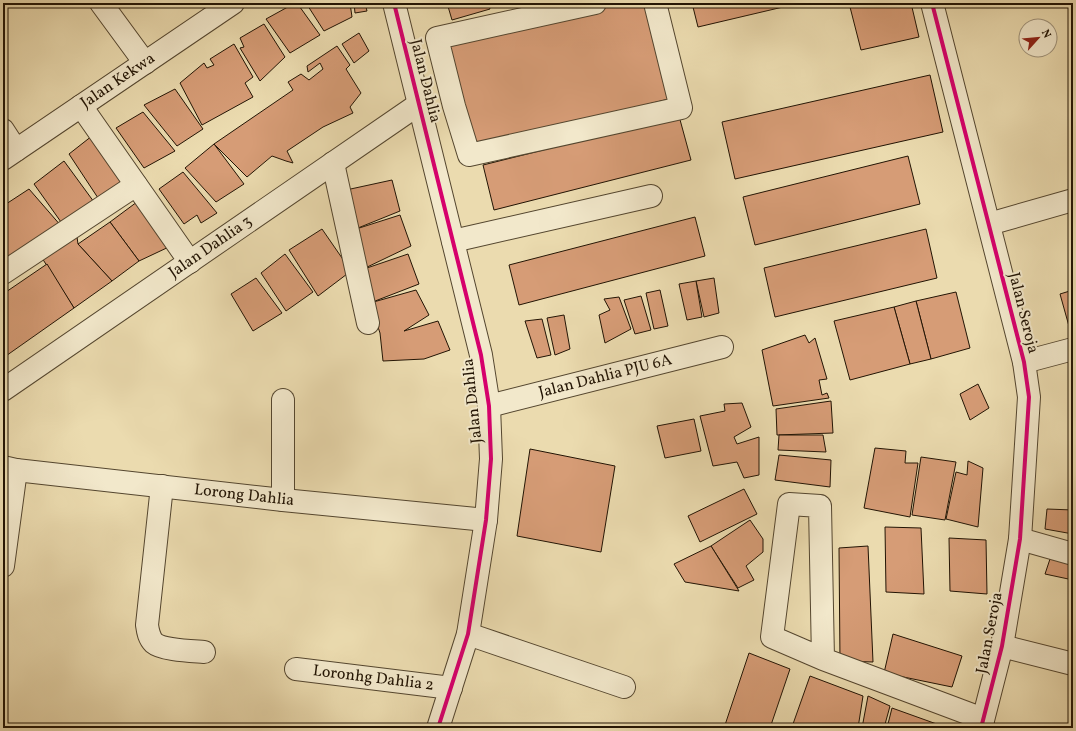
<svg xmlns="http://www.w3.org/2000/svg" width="1076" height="731" font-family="Vollkorn,serif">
<rect width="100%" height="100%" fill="#ebdbaf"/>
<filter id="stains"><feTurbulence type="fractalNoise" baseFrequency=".005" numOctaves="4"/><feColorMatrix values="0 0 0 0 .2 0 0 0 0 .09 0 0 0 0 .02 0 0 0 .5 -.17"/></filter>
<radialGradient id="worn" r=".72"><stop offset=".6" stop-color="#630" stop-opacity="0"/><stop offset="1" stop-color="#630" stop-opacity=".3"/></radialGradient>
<g fill="#d69c76" stroke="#221404">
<path d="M295,3h2l23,32 -30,18 -24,-34z"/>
<path d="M306,3h44l2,14 -28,14z"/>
<path d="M354,3h11l2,8 -12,2z"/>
<path d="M447,3h41l2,6 -38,11z"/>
<path d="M617,3h32l24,95 -199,49 -25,-102z"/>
<path d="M692,3h108l-102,24z"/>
<path d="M868,3h43l8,34 -58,13 -11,-43z"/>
<path d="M264,24l21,33 -25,24 -20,-33 4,-1 -4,-9z"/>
<path d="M359,33l10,18 -15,12 -12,-19z"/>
<path d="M234,44l19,33 -8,6 8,14 -51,28 -22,-42 24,-20 3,5 7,-3 -4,-6z"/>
<path d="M337,46l13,19 -4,4 15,24 -11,14 3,6 -30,14 -36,24 6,12 -7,-2 -14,-5 -25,21 -33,-33 79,-54 -5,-8 13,-8 8,6 14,-11 -3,-6 -12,9 -1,-6z"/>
<path d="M930,75l13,57 -208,47 -13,-57z"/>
<path d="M175,89l28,40 -26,17 -33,-41z"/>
<path d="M143,112l32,39 -31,17 -28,-40z"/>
<path d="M679,116l12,44 -197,50 -11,-45z"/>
<path d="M97,132l32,49 -29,20 -31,-47z"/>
<path d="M214,144l30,40 -28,18 -31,-34z"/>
<path d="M908,156l12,48 -165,41 -12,-48z"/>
<path d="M64,161l30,41 -33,20 -27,-38z"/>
<path d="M183,172l34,41 -16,10 -4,-8 -13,9 -25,-35z"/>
<path d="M392,180l8,31 -47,19 -7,-40z"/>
<path d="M29,189l33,38 -59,39v-60z"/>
<path d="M141,199l32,46 -34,16 -29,-39z"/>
<path d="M400,215l11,31 -50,24 -8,-40z"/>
<path d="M695,217l10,39 -186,49 -10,-40z"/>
<path d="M110,222l29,39 -27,20 -34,-37z"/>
<path d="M322,229l29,42 -33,25 -29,-46z"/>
<path d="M926,229l11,49 -162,39 -11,-49z"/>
<path d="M77,237l1,7 34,37 -38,27 -32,-50z"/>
<path d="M285,254l28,38 -27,19 -25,-38z"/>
<path d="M408,254l11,30 -49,19 -9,-33z"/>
<path d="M47,264l27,44 -71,50v-64z"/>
<path d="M256,278l26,35 -29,18 -22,-37z"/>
<path d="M714,278l5,35 -15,4 -8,-36z"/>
<path d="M696,281l6,36 -15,3 -8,-36z"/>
<path d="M416,290l13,25 -25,16 34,-10 12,29 -26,9 -41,2 -3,-28 -10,-30z"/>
<path d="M660,290l8,36 -14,3 -8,-36z"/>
<path d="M1073,290v47h-1l-12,-43z"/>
<path d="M956,292l14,56 -39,11 -15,-58z"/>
<path d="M641,296l10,34 -16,4 -11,-34z"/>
<path d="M619,297l12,32 -26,14 -6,-28 11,-5 -6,-11z"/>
<path d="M916,301l15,58 -21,5 -16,-57z"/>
<path d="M894,307l16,57 -60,16 -16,-59z"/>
<path d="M564,315l6,34 -15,6 -8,-37z"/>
<path d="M542,319l9,36 -14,3 -12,-37z"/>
<path d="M805,335l4,8 6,-5 12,41 -8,1 3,15 5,-2 2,5 -56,8 -11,-56z"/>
<path d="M978,384l11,24 -19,12 -10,-26z"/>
<path d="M831,401l2,32 -56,2 -1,-26z"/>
<path d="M742,403l9,24 -17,10 3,7 22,-7v38l-15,3 -7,-16 -24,4 -13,-50 25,-5 -1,-7z"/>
<path d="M694,419l7,32 -36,7 -8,-32z"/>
<path d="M779,435h44l3,17 -48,-2z"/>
<path d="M875,448l31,3 -1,12h13l-8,54 -46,-9z"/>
<path d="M530,449l85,17 -14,86 -84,-16z"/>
<path d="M779,455l52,5 -1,27 -55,-7z"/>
<path d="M921,457l35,5 -11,58 -33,-5z"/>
<path d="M968,461l15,7 -5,59 -32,-8 10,-47 11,3z"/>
<path d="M744,489l13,25 -57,28 -12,-26z"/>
<path d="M1047,509l26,1v24l-28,-5z"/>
<path d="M750,520l13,19v13l-17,14 8,14 -16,8 -27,-42z"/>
<path d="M885,527l36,1 3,66 -38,-2z"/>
<path d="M949,538l37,2 1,54 -37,-3z"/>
<path d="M711,546l28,45 -54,-9 -11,-18z"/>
<path d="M868,546l5,116 -33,-1 -1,-113z"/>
<path d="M1050,559l23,5v16l-28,-6z"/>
<path d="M893,634l69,22 -10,31 -68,-14z"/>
<path d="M749,653l41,16 -20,59h-46z"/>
<path d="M810,676l53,20 -5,32h-56l-9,-4z"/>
<path d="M868,696l22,10 -6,22h-22z"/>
<path d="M892,708l53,19v1h-58z"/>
</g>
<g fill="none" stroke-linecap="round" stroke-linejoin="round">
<g stroke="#54462f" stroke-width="24">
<g id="minor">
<path d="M101,3l44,60"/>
<path d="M394,3l87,352 8,51 2,53 -5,61 -18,114 -30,94"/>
<path d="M595,3l-158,35 17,68 15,49 212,-47 -26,-105"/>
<path d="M932,3l92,359 5,35 -9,142 -18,107 -21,82"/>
<path d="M81,106l109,156"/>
<path d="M3,130l13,20"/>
<path id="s1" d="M3,159l230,-156"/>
<path d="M333,163l35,160"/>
<path d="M989,224l84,-24"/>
<path d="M453,241l198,-45"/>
<path d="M3,273l133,-88"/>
<path d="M1024,362l49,-13"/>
<path id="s2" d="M3,390l416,-286"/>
<path d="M283,400v100"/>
<path id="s3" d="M489,406l233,-59"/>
<path id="s4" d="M3,467l13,3 267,30 203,20"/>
<path d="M162,486l-15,139c1,7 2,13 7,18 8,7 38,8 50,9"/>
<path d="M1020,539l53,15"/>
<path d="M3,566l13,-96"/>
<path d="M468,634l156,53"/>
<path d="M1002,646l71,18"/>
<path d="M823,659l-51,-22 17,-133 31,2 3,153 160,60"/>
<path id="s5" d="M296,669l155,19"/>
</g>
</g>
<use href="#minor" stroke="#f2e8cb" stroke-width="22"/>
<g stroke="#f2e8cb" stroke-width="6">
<g id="cycleway">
<path d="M394,3l87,352 8,51 2,53 -5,61 -18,114 -30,94"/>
<path d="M932,3l92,359 5,35 -9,142 -18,107 -21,82"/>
</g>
</g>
<use href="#cycleway" stroke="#d6006c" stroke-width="4"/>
</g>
<g text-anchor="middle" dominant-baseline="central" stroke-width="4" stroke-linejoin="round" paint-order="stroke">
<g font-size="16" fill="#221404" stroke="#f2e8cb">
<text stroke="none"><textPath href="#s1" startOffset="139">Jalan Kekwa</textPath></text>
<text transform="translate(425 81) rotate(76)">Jalan Dahlia</text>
<text stroke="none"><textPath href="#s2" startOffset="252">Jalan Dahlia 3</textPath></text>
<text transform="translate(1023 313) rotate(76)">Jalan Seroja</text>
<text stroke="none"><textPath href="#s3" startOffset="120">Jalan Dahlia PJU 6A</textPath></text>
<text transform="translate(473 401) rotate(-96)">Jalan Dahlia</text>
<text stroke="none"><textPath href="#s4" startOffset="243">Lorong Dahlia</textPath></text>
<text transform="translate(990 633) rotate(-79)">Jalan Seroja</text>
<text stroke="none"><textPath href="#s5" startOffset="78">Loronhg Dahlia 2</textPath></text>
</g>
</g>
<rect width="1076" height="731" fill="none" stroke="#ebdbaf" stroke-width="16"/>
<rect x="4" y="4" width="1068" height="723" fill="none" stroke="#221404" stroke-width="2"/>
<rect x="8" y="8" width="1060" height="715" fill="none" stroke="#221404"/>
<g transform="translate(1038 38) rotate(63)"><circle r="19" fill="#f2e8cb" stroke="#9f937b"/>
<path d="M0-3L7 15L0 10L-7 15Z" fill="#8f2418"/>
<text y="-6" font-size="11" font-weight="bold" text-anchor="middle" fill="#221404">N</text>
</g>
<rect width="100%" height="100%" filter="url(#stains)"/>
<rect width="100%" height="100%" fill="url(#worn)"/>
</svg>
